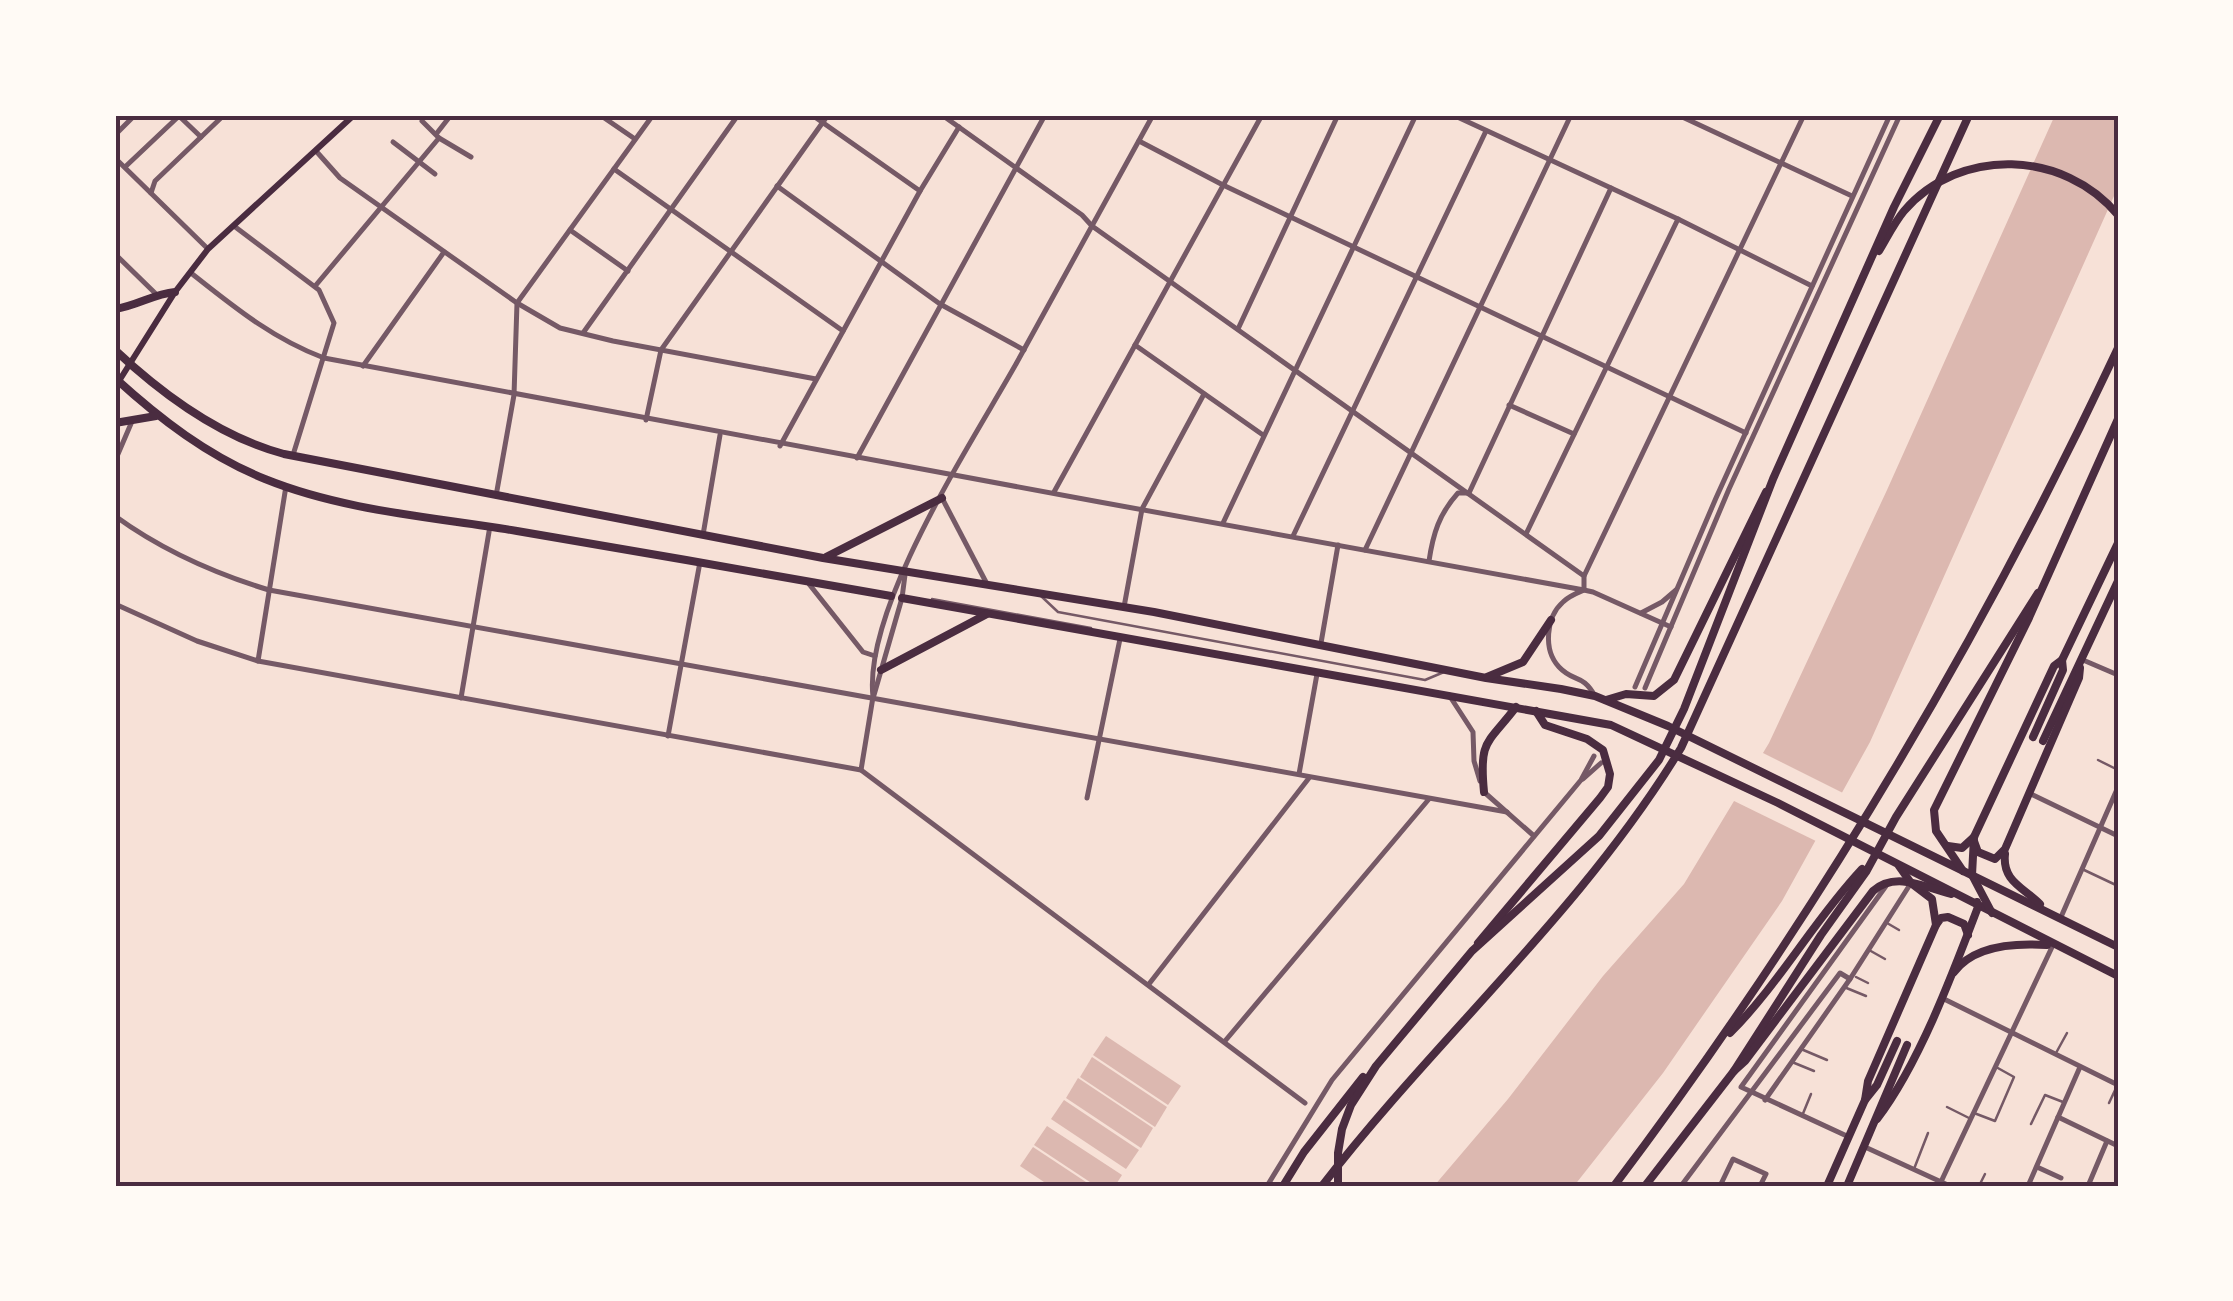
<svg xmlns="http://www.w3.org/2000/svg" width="2233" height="1301" font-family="'Varela Round',sans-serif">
<rect width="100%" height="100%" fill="#f7e1d7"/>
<g fill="#dcb8b0">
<path d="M2055,115h63v72l-248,555 -88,159 -119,172 -89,113h-140l74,-87 95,-123 81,-92 85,-141 118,-253z"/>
<path d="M1106,1036l75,50 -13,19 -75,-50z"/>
<path d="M1092,1057l75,50 -12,20 -75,-50z"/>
<path d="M1078,1078l75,50 -12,20 -75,-50z"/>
<path d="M1064,1100l75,50 -13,19 -75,-50z"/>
<path d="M1047,1126l75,49 -7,11h-19l-62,-41z"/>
<path d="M1033,1147l59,39h-42l-30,-20z"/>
</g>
<path fill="#f7e1d7" d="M1759,751l88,44 -27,48 -90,-44z"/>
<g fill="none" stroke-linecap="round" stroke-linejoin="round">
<g stroke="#755966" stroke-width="2.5">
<path d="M1041,596l17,16 367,68 19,-8"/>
<path d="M932,599l159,29"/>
<path d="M2098,760l20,10"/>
<path d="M2082,869l36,17"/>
<path d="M1887,923l12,7"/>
<path d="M1869,950l16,9"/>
<path d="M1856,977l12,6"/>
<path d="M1844,987l22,9"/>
<path d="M1801,1049l26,11"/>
<path d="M2056,1053l11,-20"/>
<path d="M1792,1062l22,9"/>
<path d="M2109,1103l8,-17"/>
<path d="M1947,1107l22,11"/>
<path d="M1974,1113l21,8 19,-44 -18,-10"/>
<path d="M1802,1116l9,-22"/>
<path d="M2031,1124l14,-29 18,7"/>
<path d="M1914,1169l14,-36"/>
<path d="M1979,1186l6,-12"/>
</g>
<g stroke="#755966" stroke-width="5">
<path d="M178,115l23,22"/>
<path d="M600,115l35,24"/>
<path d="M812,115l108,76"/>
<path d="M1453,115l225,104 134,67"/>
<path d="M437,133l14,-18"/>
<path d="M115,135l20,-20"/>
<path d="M439,138l32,19"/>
<path d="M1139,141l84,44 523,248"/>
<path d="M393,142l42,32"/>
<path d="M316,151l24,27 177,125 43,25 53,13 203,38"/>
<path d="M125,167l54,-51"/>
<path d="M614,169l229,162"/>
<path d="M777,186l163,118 84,46"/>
<path d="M151,193l4,-12 69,-66"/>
<path d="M234,226l85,64 15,33 -41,132"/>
<path d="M570,230l58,41"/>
<path d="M115,254l41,40"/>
<path d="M191,273c43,34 82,66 133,85 419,81 840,155 1260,232v-14l-492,-350 -10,-11 -140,-100"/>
<path d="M316,285l123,-147 -17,-17"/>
<path d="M1238,329l100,-214"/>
<path d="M583,333l155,-218"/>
<path d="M1135,345l128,90"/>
<path d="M363,366l81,-114"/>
<path d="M1509,405l65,29"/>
<path d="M646,420l15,-70 167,-235"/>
<path d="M780,446l140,-255 39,-64"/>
<path d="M857,458l188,-343"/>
<path d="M115,461l18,-42"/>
<path d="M1054,492l208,-377"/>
<path d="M496,496l18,-101 3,-92 136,-188"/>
<path d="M115,516c48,35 98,57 154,74l1238,222"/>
<path d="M1223,523l193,-408"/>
<path d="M1526,534l152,-315"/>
<path d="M703,535l17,-100"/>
<path d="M1293,536l193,-405"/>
<path d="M1365,550l206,-435"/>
<path d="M1429,561c4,-27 10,-47 29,-68h11l142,-305"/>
<path d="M1584,576l220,-461"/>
<path d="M115,604l82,37 61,20 603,109 444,333"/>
<path d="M1124,607l18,-98 62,-115"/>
<path d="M1321,643l17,-98"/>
<path d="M2083,660l35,15"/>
<path d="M258,661l28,-175"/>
<path d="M461,698l29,-172"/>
<path d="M668,736l32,-174"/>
<path d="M861,770l12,-73"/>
<path d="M1299,774l18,-100"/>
<path d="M2029,793l89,43"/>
<path d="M1087,798l33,-159"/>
<path d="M2061,917l57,-130"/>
<path d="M1149,984l160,-206"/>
<path d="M1942,998l176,87"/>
<path d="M1225,1041l204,-242"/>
<path d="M1765,1100l85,-121 61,-96"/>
<path d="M2058,1117l60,29"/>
<path d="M1849,1137l-108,-50 145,-201"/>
<path d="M1865,1147l85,39"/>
<path d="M2037,1167l24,11"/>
<path d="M1681,1186l159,-213 10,6"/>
<path d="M1720,1186l13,-27 33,15 -6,12"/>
<path d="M1939,1186l114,-241"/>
<path d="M2028,1186l52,-119"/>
<path d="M2088,1186l19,-45"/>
</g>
<g stroke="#755966" stroke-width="5">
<path d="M1678,115l174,81"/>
<path d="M115,158l93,91"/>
<path d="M942,498l45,86"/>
<path d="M809,584l54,68 12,4"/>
<path d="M1641,613l21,-11 14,-12"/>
<path d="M1635,687l81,-189 174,-383"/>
<path d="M1645,688l84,-199 171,-374"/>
<path d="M874,695l28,-97 3,-23"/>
<path d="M1449,695l24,37 1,29 6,20"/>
<path d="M1595,696c-13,-23 -21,-13 -36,-29 -16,-17 -13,-50 4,-65 6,-6 14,-9 21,-12l9,2 78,35"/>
<path d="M873,697c-10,-89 98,-253 143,-333 46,-83 92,-166 137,-249"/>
<path d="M1583,779l18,-16"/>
<path d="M1484,792l50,44"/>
<path d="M1267,1186l65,-106 249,-300 13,-24"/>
</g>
<path stroke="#4a2c40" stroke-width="6" d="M119,381l56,-89 33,-43 146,-134"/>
<g stroke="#4a2c40" stroke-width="8">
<path d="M115,309c22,-3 38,-15 60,-17"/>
<path d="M115,350c48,45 105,87 169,104l539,104 331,54 332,66 75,11 34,7 73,30 450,221"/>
<path d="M115,378c45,41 93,78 150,101 79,32 168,38 252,52 125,21 249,43 374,65"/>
<path d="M115,423l41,-7"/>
<path d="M826,557l116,-59"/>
<path d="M902,598l709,127 167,78 340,173"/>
<path d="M881,670l106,-56"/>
<path d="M1487,677l36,-15 28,-42"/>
<path d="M2033,737l30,-67 -1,-10 56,-117"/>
<path d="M2043,741l75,-160"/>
<path d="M1484,792c-5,-53 3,-47 32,-85"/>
<path d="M1974,841l4,11 17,7 10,-10 74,-171 1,-10"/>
<path d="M2005,854c-3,27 18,33 35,50"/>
<path d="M1992,913l-20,-38 2,-38 80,-171 8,-6"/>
<path d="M1936,925l5,-7 7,-1 16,7 4,11"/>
<path d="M1954,972c20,-27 63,-29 93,-27"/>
<path d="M1865,1100l3,-19 68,-156 -4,-26 -21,-16 -12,-17"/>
<path d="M1877,1119c42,-55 76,-146 101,-212l-1,-5"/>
<path d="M1827,1186l38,-86 12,-15 20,-44"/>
<path d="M1847,1186l60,-141"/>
</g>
<g stroke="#4a2c40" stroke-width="8">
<path d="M1879,251c8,-13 15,-28 25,-40 56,-65 160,-61 214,4"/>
<path d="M1606,700l20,-6 28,2 20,-16 92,-188"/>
<path d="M1948,846l14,2 12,-11"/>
<path d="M1963,871l-27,-40 -2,-21 94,-190 90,-201"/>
<path d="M1478,943l122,-145 8,-11 2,-13 -7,-24 -16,-11 -42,-14 -9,-14"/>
<path d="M1730,1033c50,-50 84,-113 132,-164"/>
<path d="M1734,1071l87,-136 45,-63 30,-55 142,-224"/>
<path d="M1283,1186l21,-34 59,-75"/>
<path d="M1322,1186c115,-149 261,-276 359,-438l288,-633"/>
<path d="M1338,1186v-33l4,-24 9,-24 25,-39 96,-115 127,-115 60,-76 25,-51 89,-230 121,-272 46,-92"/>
<path d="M1614,1186c197,-261 365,-542 504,-838"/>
<path d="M1645,1186l89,-115 11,-10 128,-170c22,-20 52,-4 78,3"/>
</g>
</g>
<rect width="2233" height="1301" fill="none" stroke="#fffaf5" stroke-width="235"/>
<rect x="118" y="118" width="1998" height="1066" fill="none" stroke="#4a2c40" stroke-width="4"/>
</svg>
